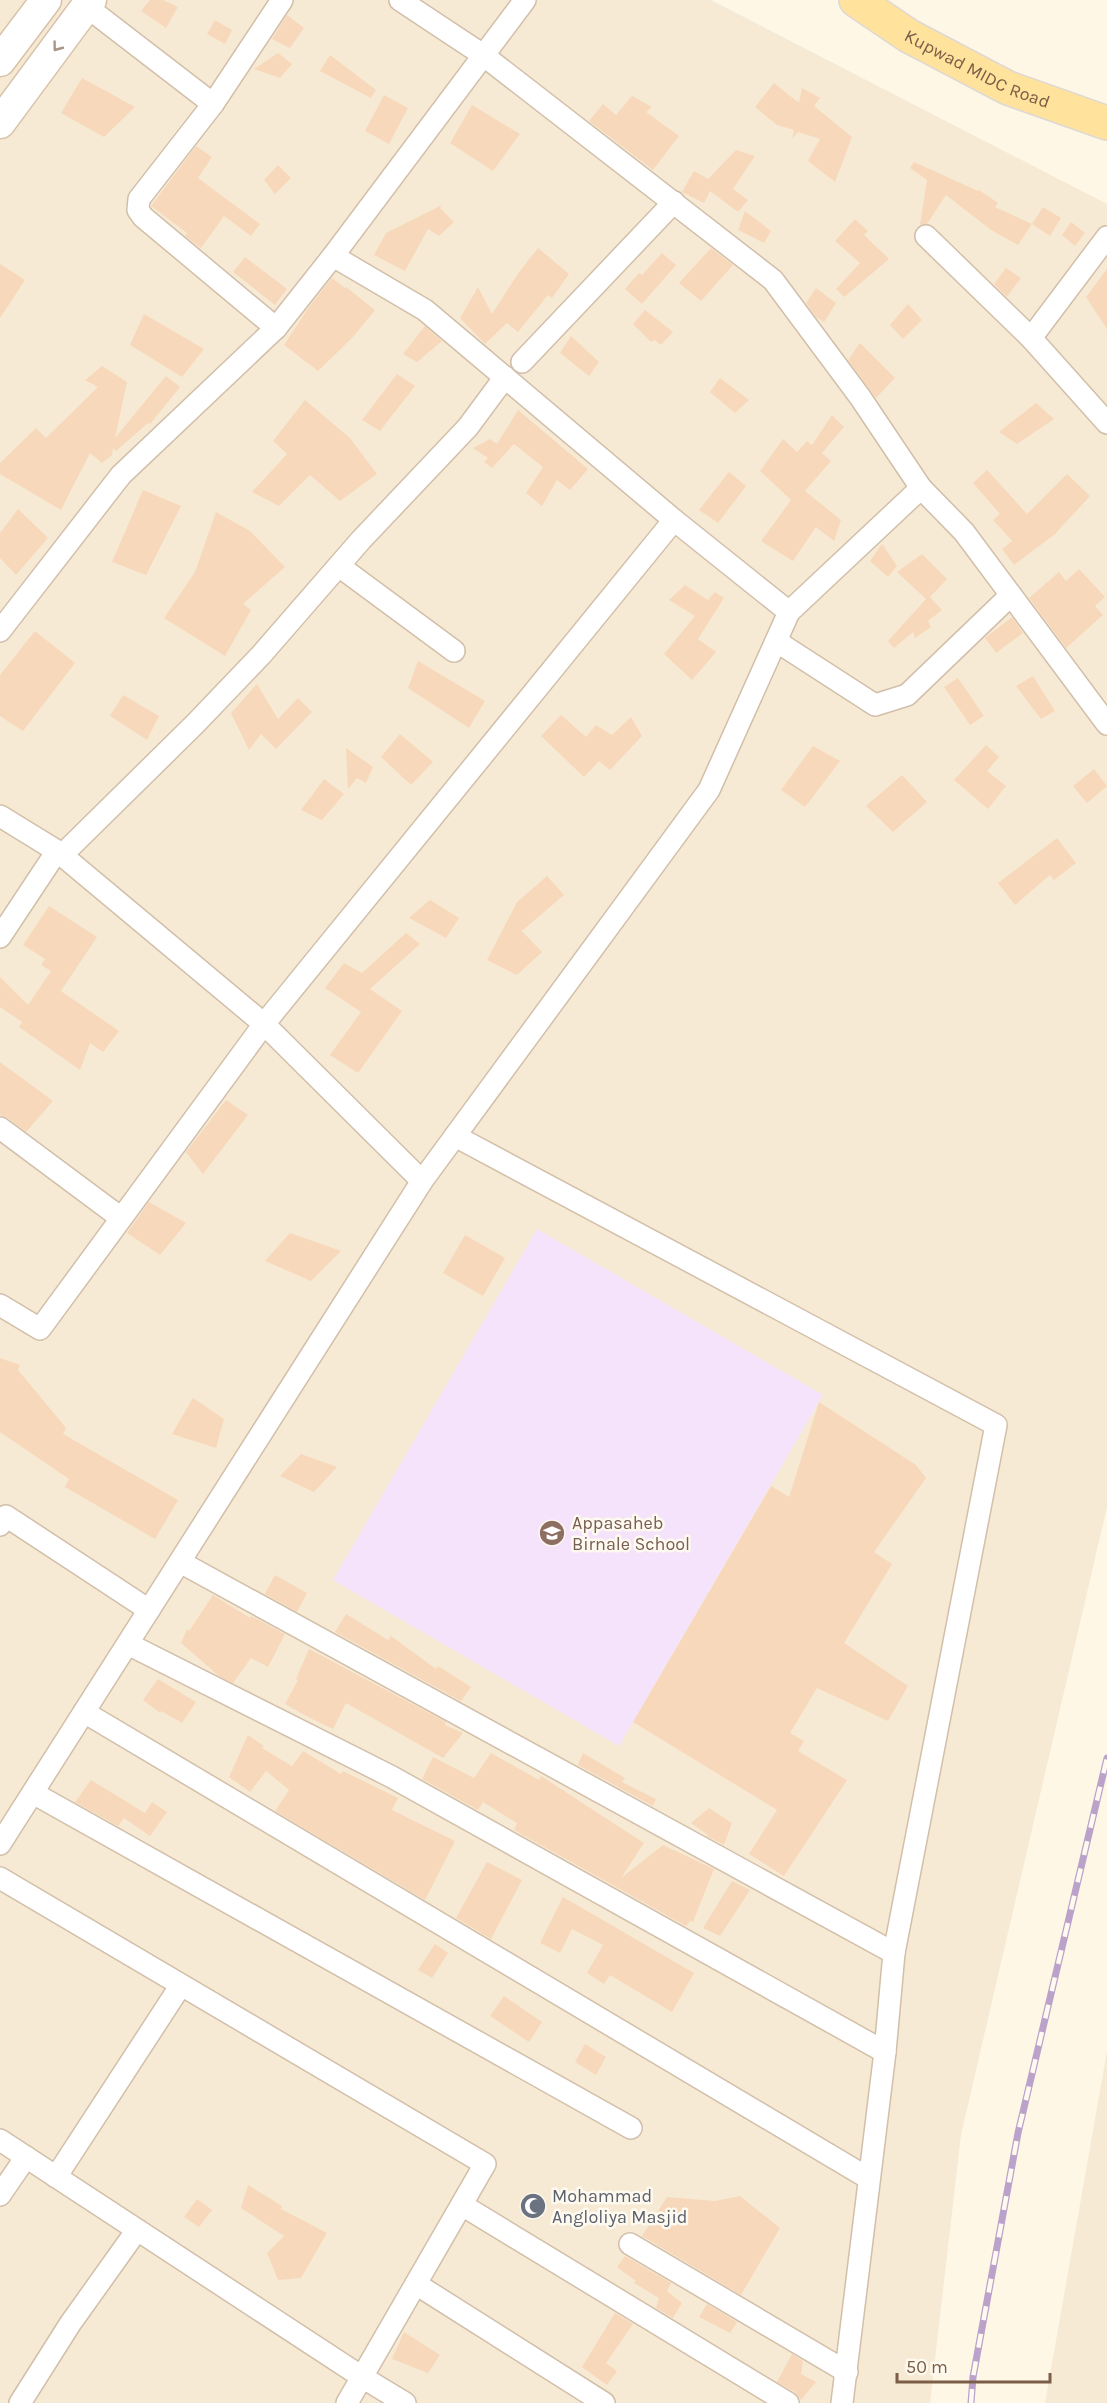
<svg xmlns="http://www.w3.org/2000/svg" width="1107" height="2403" font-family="Karla,sans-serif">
<rect width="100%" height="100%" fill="#fef7e6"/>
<g fill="#f7ead4">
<path d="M0,0h711l396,204v1303l-146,628 -31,268h-930z"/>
<path d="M1107,2051v352h-62z"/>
</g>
<path fill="#f4e3fb" d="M537,1229l286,166 -204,351 -286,-166z"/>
<g fill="#f7d8bb">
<path d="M150,0h13l15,7 -12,21 -25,-17z"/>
<path d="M287,15l17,13 -14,20 -18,-9z"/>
<path d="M215,20l17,10 -7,14 -18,-10z"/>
<path d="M278,53l14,11 -12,14 -26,-9z"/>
<path d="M330,55l46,35 -5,8 -51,-27z"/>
<path d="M82,78l53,29 -31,30 -43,-24z"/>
<path d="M774,83l25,20 3,-15 18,10 -6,8 38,31 -17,45 -27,-21 12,-22 -22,-7 -6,7 2,-9 -17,-5 -22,-18z"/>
<path d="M384,95l24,13 -19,36 -24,-13z"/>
<path d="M632,96l20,11 -6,5 33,24 -26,34 -64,-49 14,-17 13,11z"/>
<path d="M472,105l48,29 -27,37 -43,-28z"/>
<path d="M196,146l16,11 -14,21 62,46 -9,12 -27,-20 -23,32 -16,-12 2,-3 -36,-27z"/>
<path d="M736,150l19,6 -22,33 15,11 -10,12 -28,-21 -6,12 -22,-11 12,-21 14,8z"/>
<path d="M914,162l64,29 1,-1 19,13 -3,4 37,17 -14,21 -27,-15 -45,-35 -19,29 -7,1 7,-45 -17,-12z"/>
<path d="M278,165l13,13 -16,16 -11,-14z"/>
<path d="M442,205l-2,3 14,14 -15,14 -11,-7 -23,42 -31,-16 12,-22z"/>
<path d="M1043,207l18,11 -11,18 -18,-12z"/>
<path d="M745,211l26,20 -7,12 -26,-13z"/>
<path d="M855,219l13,12 -4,4 25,24 -45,38 -8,-8 24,-26 -25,-22z"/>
<path d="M1071,222l14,11 -10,13 -13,-11z"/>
<path d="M538,248l31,26 -17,24 -4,-3 -30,37 -11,-9 -22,21 -25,-26 18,-31 14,27 27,-42z"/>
<path d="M711,248l22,17 -32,36 -22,-18z"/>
<path d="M662,253l14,12 -34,39 -17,-15 14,-16 3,2z"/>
<path d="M245,257l42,32 -12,16 -42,-33z"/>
<path d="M0,264l25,16 -25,38z"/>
<path d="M1006,268l15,10 -14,19 -13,-13z"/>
<path d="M1107,269v60l-21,-32z"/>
<path d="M332,278l13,10 1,-1 29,23 -22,27 -35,34 -34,-26 25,-38z"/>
<path d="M816,288l20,15 -12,19 -8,-5 -10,-14z"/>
<path d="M908,304l14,16 -19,19 -13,-14z"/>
<path d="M645,310l28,22 -12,13 -6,-5 -4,2 -18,-18z"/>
<path d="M144,314l60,35 -22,28 -52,-32z"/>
<path d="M425,326l17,15 -25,21 -14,-8z"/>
<path d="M571,336l28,26 -10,14 -29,-23z"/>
<path d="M860,343l35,35 -19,20 -28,-38z"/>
<path d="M102,366l25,16 -12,56 51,-62 14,11 -30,37 -2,-1 -32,28 -3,-3 -1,7 -10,8 -12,-10 -29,57 -61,-36v-11l36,-35 10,10 52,-51 -13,-7z"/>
<path d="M397,374l18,12 -35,45 -18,-11z"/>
<path d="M720,378l29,22 -14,13 -25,-21z"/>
<path d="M305,400l45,38 27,36 -37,27 -30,-26 -31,31 -27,-14 35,-38 -14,-13z"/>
<path d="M1036,403l18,16 -37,25 -18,-12z"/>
<path d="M518,410l70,59 -18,21 -13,-10 -15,26 -16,-13 17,-26 -29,-23 -22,24 -8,-6 4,-4 -15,-10 17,-9 7,5z"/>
<path d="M832,415l12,12 -22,26 9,8 -26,30 36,29 -7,21 -18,-14 -23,34 -32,-20 30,-41 -31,-29 23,-32 14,13 10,-11 5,4z"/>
<path d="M987,470l40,44 40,-40 23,22 -35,38 -41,31 -12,-16 10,-8 -19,-21 7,-6 -27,-31z"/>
<path d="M729,472l17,14 -28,37 -19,-13z"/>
<path d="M143,490l38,16 -35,69 -34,-13z"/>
<path d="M18,509l30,29 -32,37 -16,-17v-25z"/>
<path d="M216,512l34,19 35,36 -42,37 8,6 -26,46 -61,-38 31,-46z"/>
<path d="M882,544l15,22 -9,11 -18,-16z"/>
<path d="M922,554l25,25 -17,18 12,13 -14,11 3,6 -16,11 -2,-6 -19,16 -6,-7 38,-42 -29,-27z"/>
<path d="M1079,569l26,28 -10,9 8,9 -37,33 -37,-50 30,-26 7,9z"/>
<path d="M685,585l23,15 7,-8 9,6 -26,41 18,13 -24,28 -28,-26 31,-38 -26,-16z"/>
<path d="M1012,617l11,16 -27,20 -11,-15z"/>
<path d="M35,631l40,32 -52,68 -23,-15v-41z"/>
<path d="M418,661l67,40 -16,27 -61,-40z"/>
<path d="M1033,676l22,35 -14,8 -25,-33z"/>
<path d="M958,678l26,38 -14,9 -26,-38z"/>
<path d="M257,684l21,35 20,-21 14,14 -36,37 -15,-15 -12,16 -18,-37z"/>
<path d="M123,695l36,21 -12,24 -37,-24z"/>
<path d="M561,715l25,22 10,-12 16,10 19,-18 11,19 -32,34 -11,-9 -15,16 -43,-41z"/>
<path d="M400,734l33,28 -22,23 -30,-28z"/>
<path d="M986,745l13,12 -12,14 19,15 -18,23 -34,-29z"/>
<path d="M813,746l27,15 -35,46 -24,-17z"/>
<path d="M346,748l27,19 -7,16 -9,-5 -9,11z"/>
<path d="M1094,769l13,17 -20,17 -14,-17z"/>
<path d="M902,775l25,27 -34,30 -27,-26z"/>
<path d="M324,779l20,15 -22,26 -21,-10z"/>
<path d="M1057,838l19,25 -22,17 -4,-5 -35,30 -17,-22z"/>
<path d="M547,876l17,19 -42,36 20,21 -25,23 -30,-15 30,-58z"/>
<path d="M430,900l29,18 -13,20 -37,-20z"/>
<path d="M49,906l48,31 -36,54 58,40 -16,21 -13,-9 -10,27 -61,-43 3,-5 -22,-15v-30l28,28 23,-34 -10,-6 4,-6 -22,-14z"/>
<path d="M406,933l14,11 -50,45 32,22 -44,62 -28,-18 31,-43 -36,-24 19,-25 18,10z"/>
<path d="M0,1062l53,39 -27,31 -18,-14 -8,-3z"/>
<path d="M226,1100l22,15 -45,59 -17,-22z"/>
<path d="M149,1202l37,21 -26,32 -33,-22z"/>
<path d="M290,1233l51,18 -30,30 -46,-20z"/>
<path d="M465,1235l40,23 -22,38 -40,-23z"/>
<path d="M0,1358l20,7 -2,5 48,58 -3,6 115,66 -23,39 -90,-52 4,-8 -69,-47z"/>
<path d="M193,1398l31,21 -8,29 -44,-14z"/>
<path d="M819,1402l97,63 10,13 -52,74 18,12 -48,79 64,43 -20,35 -71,-33 -27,45 14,8 -6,10 49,29 -63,96 -35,-22 28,-44 -144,-88 138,-236 18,11z"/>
<path d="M301,1454l36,13 -23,25 -34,-16z"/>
<path d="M275,1575l32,18 -10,19 -32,-18z"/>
<path d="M213,1595l37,23 1,-2 34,18 -17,33 -17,-9 -18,25 -14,-7 -38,-33 6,-14 2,2z"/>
<path d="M346,1614l42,26 3,-4 45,33 2,-3 33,21 -10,14 -126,-69z"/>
<path d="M309,1649l137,73 -1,3 18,8 -20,25 -97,-55 -13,26 -23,-11 -25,-14 13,-24 -2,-1z"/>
<path d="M158,1679l38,23 -14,21 -21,-12 -1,2 -17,-13z"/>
<path d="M248,1735l16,11 -2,2 30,18 11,-15 38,23 2,-3 55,27 -6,12 63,31 -30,59 -150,-89 14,-21 -23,-19 -16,21 -21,-15z"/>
<path d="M491,1753l48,27 2,-4 103,67 -23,35 42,-33 51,24 -21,53 -3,-1 -4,5 -172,-96 3,-7 -34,-21 -5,8 -56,-31 11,-22 41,21z"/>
<path d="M583,1753l42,25 -3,4 34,17 -3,7 -75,-41z"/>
<path d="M91,1780l54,33 7,-11 15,10 -17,24 -26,-18 -6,8 -43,-24z"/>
<path d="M709,1808l23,15 -8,22 -17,-9 1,-1 -17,-12z"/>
<path d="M487,1862l35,18 -31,59 -35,-21z"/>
<path d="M732,1881l18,9 -30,46 -17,-8z"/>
<path d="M563,1897l131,76 -22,39 -62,-37 -6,9 -17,-11 16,-28 -31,-16 -12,24 -20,-10z"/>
<path d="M435,1944l13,9 -16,25 -14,-8z"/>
<path d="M504,1996l38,26 -13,20 -39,-26z"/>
<path d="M585,2044l21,13 -10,18 -21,-13z"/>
<path d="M248,2185l34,21 -1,3 46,24 -26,45 -23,2 -11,-27 17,-17 -43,-28z"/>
<path d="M740,2196l40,32 -39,67 -99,-59 25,-39 48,4z"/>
<path d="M197,2199l15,11 -13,17 -15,-10z"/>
<path d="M625,2256l46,27 -4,8 15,12 -9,15 -17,-10 3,-10 -25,-15 2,-2 -19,-14z"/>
<path d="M707,2304l30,18 -7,11 -31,-16z"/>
<path d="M615,2313l18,11 -27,39 11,8 -10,14 -25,-18z"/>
<path d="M404,2332l36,23 -12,18 -36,-14z"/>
<path d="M792,2354l11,7 -2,13 15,8 -15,18 -6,-8 -18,-10z"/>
</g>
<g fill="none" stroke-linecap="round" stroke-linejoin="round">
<g stroke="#d2bfaa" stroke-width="24">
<g id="street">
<path d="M400,0l83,55 290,225 87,117 61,91 43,44 143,192"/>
<path d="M87,7l126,97"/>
<path d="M926,236l105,102 76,85"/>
<path d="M333,256l192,-256"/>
<path d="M276,328l-133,-111 -5,-7 1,-11 74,-95 69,-104"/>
<path d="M1031,338l76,-101"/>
<path d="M522,362l152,-160"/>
<path d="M339,566l115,85"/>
<path d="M0,631l121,-156 155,-147 57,-72 92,54 249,210 115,92"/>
<path d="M776,641l99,64 32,-10 104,-100"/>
<path d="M0,816l57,35 207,173 158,157 287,-391 80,-178 132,-124"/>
<path d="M62,855l133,-131 66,-69 100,-115 107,-113 37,-50"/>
<path d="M0,937l57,-86"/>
<path d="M0,1128l121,90"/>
<path d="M455,1136l541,289 -102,528 -9,99 -43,351"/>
<path d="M0,1305l40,24 224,-305 410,-504"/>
<path d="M0,1525l6,-9 143,94"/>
<path d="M180,1562l714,391"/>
<path d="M128,1644l264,133 493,275"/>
<path d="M84,1712l784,466"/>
<path d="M33,1793l598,335"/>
<path d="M0,1844l422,-663"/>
<path d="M0,1878l485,286 -123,213 -362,-237"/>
<path d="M56,2177l125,-192"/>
<path d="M0,2195l26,-38"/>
<path d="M462,2205l326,198"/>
<path d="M630,2244l217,128"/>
<path d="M416,2284l188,119"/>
<path d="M20,2403l50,-79 67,-94"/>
<path d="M347,2403l15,-26 43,26"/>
</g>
</g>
<g stroke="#d8c2a9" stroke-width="33">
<g id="secondary">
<path d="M0,61l46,-61"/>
<path d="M0,123l91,-123"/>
</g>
</g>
<g stroke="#dfd8d3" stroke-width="36">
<g id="primary">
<path id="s1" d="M856,0l53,36 99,52 99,35"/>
</g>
</g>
<use href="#street" stroke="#fff" stroke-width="21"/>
<use href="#secondary" stroke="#fff" stroke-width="30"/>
<use href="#primary" stroke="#ffe39d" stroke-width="33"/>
<g stroke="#bba2ca" stroke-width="7">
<path id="rail" d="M971,2403l2,-26 45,-244 89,-375"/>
</g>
<use href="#rail" stroke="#fffaef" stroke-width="4.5" stroke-dasharray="14" stroke-linecap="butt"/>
</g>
<defs><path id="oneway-chevron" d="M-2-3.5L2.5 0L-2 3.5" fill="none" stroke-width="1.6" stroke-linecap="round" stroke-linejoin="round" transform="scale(1.5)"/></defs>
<use stroke="#a99687" href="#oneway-chevron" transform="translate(57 47) rotate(127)"/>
<defs>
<g id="school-disc" transform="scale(1.35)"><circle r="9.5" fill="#8d6e63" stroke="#fffaef"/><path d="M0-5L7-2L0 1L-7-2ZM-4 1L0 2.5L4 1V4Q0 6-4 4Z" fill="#fff"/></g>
<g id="mosque-disc" transform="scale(1.35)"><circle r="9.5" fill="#6b7280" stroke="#fffaef"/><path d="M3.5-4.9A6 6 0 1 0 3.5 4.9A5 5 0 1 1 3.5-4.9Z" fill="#fff"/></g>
</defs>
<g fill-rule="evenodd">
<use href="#school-disc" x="552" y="1533"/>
<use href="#mosque-disc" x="533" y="2206"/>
</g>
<g text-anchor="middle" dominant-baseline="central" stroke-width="5" stroke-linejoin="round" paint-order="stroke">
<g font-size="18" fill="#7b5e47" stroke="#fffaef">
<text stroke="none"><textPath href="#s1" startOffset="140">Kupwad MIDC Road</textPath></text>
</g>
<g font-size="18" fill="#785e54" stroke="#fffaef" text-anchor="start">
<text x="572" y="1523">Appasaheb<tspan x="572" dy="21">Birnale School</tspan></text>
</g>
<g font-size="18" fill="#5b616d" stroke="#fffaef" text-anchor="start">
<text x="552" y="2196">Mohammad<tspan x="552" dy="21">Angloliya Masjid</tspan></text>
</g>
</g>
<path d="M897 2373v9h153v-9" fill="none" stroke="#7b5e47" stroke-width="3"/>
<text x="906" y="2373" font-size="18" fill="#7b5e47" stroke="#fffaef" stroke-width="4.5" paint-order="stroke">50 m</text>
</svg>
